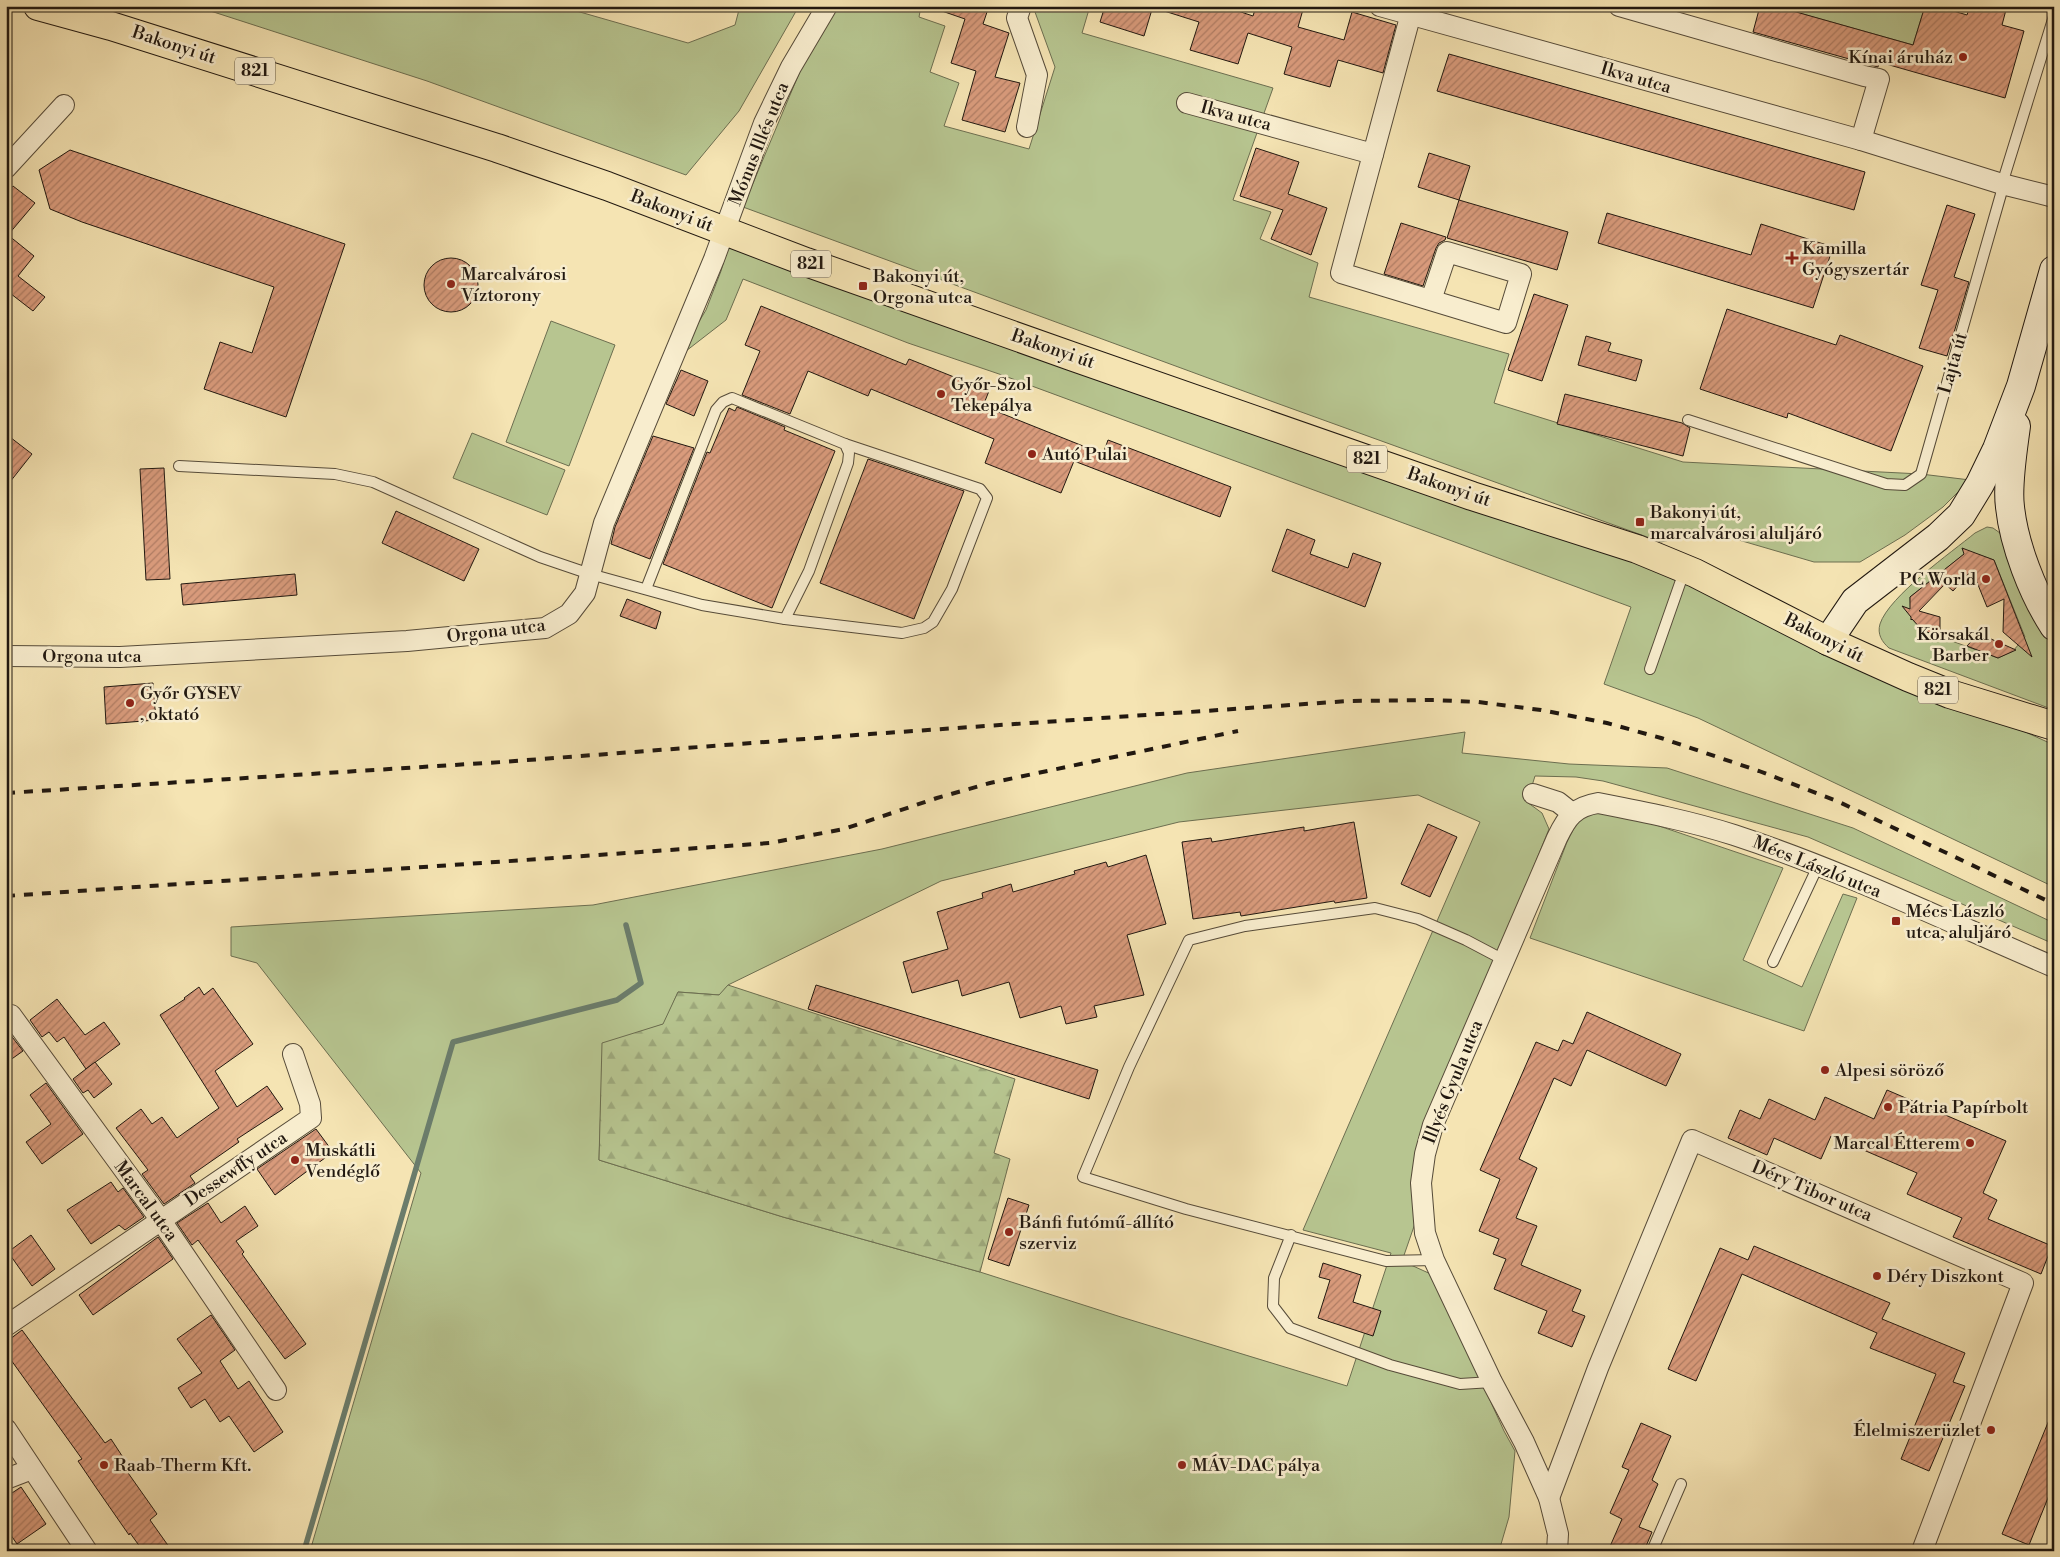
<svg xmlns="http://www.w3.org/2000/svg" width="2060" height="1557" font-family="'Libre Bodoni',serif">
<defs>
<pattern id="forest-firs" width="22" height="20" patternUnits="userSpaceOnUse" patternTransform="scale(1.25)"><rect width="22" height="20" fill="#b7c590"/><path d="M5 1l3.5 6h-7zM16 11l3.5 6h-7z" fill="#9da87b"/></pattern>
<pattern id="building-hatch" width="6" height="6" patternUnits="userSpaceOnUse" patternTransform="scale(1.25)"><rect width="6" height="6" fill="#d99b7c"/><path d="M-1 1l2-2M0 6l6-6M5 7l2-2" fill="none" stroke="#b07d64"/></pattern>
</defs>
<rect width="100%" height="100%" fill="#f5e4b3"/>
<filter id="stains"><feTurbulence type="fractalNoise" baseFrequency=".004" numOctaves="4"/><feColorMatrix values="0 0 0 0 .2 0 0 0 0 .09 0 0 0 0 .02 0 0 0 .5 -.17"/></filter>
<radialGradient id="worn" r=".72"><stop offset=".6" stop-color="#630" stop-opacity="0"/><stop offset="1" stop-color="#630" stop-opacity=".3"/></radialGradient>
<g fill="#b7c590" stroke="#6c6e50" fill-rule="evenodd">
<path d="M195,6h364l129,37 47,-18 5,-19h59l-60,105 -53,64 -259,-94z"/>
<path d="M837,6h84l-2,11 26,9 -15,46 29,11 -15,43 85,23 26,-82 -20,-55 2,-6h53l-8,27 191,55 -40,112 38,12 -11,27 58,24 -9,34 200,57 -15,49 189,59 238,12 49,6 -27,27 -38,28 -45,27h-46l-106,-31 -47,11 -393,-142 -525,-193 68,-162z"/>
<path d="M1774,6h151l-12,39z"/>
<path d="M730,240l941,331 383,174v142l-356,-169 -94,-34 27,-77 -629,-232 -94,-32 -165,-64 -17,41 -49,38 29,-48 15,-39z"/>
<path d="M551,321l64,24 -46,121 -63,-24z"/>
<path d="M472,433l93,37 -18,45 -94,-37z"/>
<path d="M1987,527l6,1 7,5 44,91 10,16v70l-165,-62c-7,-6 -12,-14 -9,-24 9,-28 72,-72 95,-91zM1968,551l26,9 31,77 -12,14 -15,7 -76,-28 -11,-13 -1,-20z"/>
<path d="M1465,732l-3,21 107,11 98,4 186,60 201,95v21l-246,-107 -205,-56 -27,-4 -41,-1 -8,26 15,11 7,16 -119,293 -1,61 -27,78 31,14 71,156 11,20 -6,66 -10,34h-1189l111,-378 -164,-210 -26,-7v-29l362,-22 289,-56 305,-76zM1418,795l62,27 -177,408 88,23 -44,133 -226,-69 -141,-45 -197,-55 -184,-57 4,-116 61,-20 14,-32 42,3 8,-10 213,-104 238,-59z"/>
<path d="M1606,808l177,60 -40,92 59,27 41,-93 14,4 -53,133 -274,-93 37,-96 13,-26z"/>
</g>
<path fill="url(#forest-firs)" stroke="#6c6e50" d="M728,985l287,94 -21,74 16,6 -30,113 -197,-55 -184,-57 3,-117 61,-19 15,-32 41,3z"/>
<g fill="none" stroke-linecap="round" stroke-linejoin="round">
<path stroke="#6b7c6b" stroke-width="5.5" d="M304,1551l149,-509 164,-42 24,-17 -15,-58"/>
</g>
<g fill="url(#building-hatch)" stroke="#211810">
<path d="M937,6h52l-6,18 26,9 -14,44 25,6 -15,49 -43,-12 14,-49 -25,-8 14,-44 -29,-10z"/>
<path d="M1105,6h48l-9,30 -44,-14z"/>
<path d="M1161,6h62l30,10 3,-10h48l-6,21 46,13 8,-28 44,13 -13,48 -45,-13 -8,27 -46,-13 8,-27 -44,-14 -10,31 -48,-14 9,-28 -38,-12z"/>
<path d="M1760,6h15l138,39 12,-39h12l30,9 3,-9h37l-5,19 22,6 -19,67 -126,-36 -1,5 -11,-3 -114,-32z"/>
<path d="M1449,54l416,118 -11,38 -417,-119z"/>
<path d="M1256,148l43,14 -11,32 39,14 -16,47 -40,-16 12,-29 -43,-14z"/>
<path d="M70,150l275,94 -59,173 -82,-28 16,-47 32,11 22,-66 -192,-65 -32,-13 -11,-39z"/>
<path d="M1429,153l41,13 -11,34 -41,-13z"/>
<path d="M13,186l22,17 -27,32 26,21 -16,20 27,21 -12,14 -27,-21v-95z"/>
<path d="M1459,200l109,32 -11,38 -110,-32z"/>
<path d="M1947,205l28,9 -21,63 15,5 -22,74 -28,-8 19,-58 -17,-5z"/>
<path d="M1607,213l144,42 10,-31 72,23 -20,61 -215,-65z"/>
<path d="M1401,223l45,14 -1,3 -6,3 -3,5 -13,38 -39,-12z"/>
<circle cx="451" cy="285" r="27"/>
<path d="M1534,294l34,11 -26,76 -34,-11z"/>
<path d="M761,306l145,59 3,-6 80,32 -6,15 120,48 5,-14 123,47 -11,30 -146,-56 -13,32 -76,-30 9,-24 -123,-50 -3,7 -60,-25 -18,43 -48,-19 18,-44 -15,-6z"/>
<path d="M1727,309l109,36 4,-10 83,31 -32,85 -103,-38 -1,5 -87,-29z"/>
<path d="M1586,336l25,7 -3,8 34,9 -6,21 -58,-16z"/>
<path d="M681,370l27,11 -14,35 -28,-12z"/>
<path d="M1565,394l117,29 8,5 -7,28 -126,-32z"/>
<path d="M737,407l48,20 -1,3 51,21 -63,157 -109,-44 44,-112 3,1 19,-45 6,3z"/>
<path d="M6,434l26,20 -26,33z"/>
<path d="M653,436l41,12 -44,111 -39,-15 4,-17z"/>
<path d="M868,459l96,32 -50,128 -94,-36z"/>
<path d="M164,468l6,111 -24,1 -6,-111z"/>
<path d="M396,511l83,38 -15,32 -82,-38z"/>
<path d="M1287,529l28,11 -5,14 38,14 5,-15 28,10 -16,44 -93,-36z"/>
<path d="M1962,548l32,12 38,97 -29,-25 1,-33 -17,8 -15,-37 -19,21 -8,-7 -26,27 21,6v20l-18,-7 -10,-11 -1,1v-3l-9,-11 8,3v-12l54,-43z"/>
<path d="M295,574l2,21 -114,10 -2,-21z"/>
<path d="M627,599l34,13 -5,17 -36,-13z"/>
<path d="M1977,635h5l34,15 -18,8 -31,-12z"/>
<path d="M153,683l3,37 -50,4 -2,-37z"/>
<path d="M1354,822l13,76 -32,5 -1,-2 -93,15 -1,-4 -47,7 -11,-77 29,-4 1,4 92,-15v4z"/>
<path d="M1428,824l29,13 -27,60 -29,-13z"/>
<path d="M1146,855l20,69 -39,11 17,60 -50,11 3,11 -31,7 -5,-18 -41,12 -11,-36 -47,14 -4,-16 -46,13 -9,-31 45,-13 -11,-37 46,-14 -1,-5 29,-9 2,8 62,-18 -1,-3 32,-9 2,5z"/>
<path d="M816,985l282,85 -9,29 -281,-90z"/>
<path d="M199,987l5,8 9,-7 40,56 -38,27 22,36 30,-21 16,23 -46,30 2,3 -49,34 5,7 -31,21 -22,-30 6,-4 -32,-42 25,-19 11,15 10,-7 15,21 42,-30 -59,-93 25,-16 -1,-1z"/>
<path d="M57,999l28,36 19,-13 16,22 -34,25 -22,-32 -7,5 -8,-10 -7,5 -12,-17z"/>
<path d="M1587,1012l94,42 -15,32 -79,-36 -16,36 -17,-8 -35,81 18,9 -21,50 21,8 -16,39 60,25 -9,21 13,5 -13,31 -34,-14 9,-22 -53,-22 12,-30 -13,-5 6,-15 -20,-8 21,-52 -20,-9 56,-128 22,9 5,-11 10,4z"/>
<path d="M6,1029l17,22 -17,12z"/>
<path d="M95,1062l17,22 -18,14 -6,-8 -5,3 -10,-14z"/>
<path d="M46,1083l37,51 -41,30 -16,-22 25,-18 -21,-29z"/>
<path d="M1887,1090l119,51 -23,52 14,7 -9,19 64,27 -11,28 -88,-37 9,-19 -55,-24 10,-21 -86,-37 -10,23 -47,-21 -7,17 -39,-17 12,-28 20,9 9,-20 46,21 10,-23 49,22z"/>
<path d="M316,1129l17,23 -58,43 -18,-26z"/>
<path d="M111,1182l7,10 5,-4 21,29 -19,13 -6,-5 -28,19 -24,-34z"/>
<path d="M1008,1198l21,7 -20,61 -21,-7z"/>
<path d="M208,1203l13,20 24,-17 13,20 -22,15 8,11 -2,2 64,90 -21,15 -87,-119 -6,5 -15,-22z"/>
<path d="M31,1235l24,34 -23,17 -24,-34z"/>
<path d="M158,1237l15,22 -80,56 -14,-20z"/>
<path d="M1754,1246l136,57 -8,16 83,34 -12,29 12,4 -36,85 -28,-12 35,-85 -66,-26 7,-15 -135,-59 -46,107 -28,-12 52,-121 28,12z"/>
<path d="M1323,1263l38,12 -8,27 28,9 -8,25 -55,-18 12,-38 -11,-3z"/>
<path d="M211,1315l24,35 -15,11 18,28 11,-8 34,51 -29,20 -25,-36 -9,6 -15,-23 -14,9 -13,-20 24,-15 -25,-34z"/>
<path d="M22,1330l83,113 6,-4 19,29 -4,2 31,44 -7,6 22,31h-29l-13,-18 -1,2 -32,-46 -19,-28 4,-2 -76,-106v-11z"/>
<path d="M2054,1408v75l-25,62 -27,-11z"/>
<path d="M1641,1423l30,13 -19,44 6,4 -19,43 13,5 -8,19h-36l14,-32 -12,-6 19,-43 -7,-3z"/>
<path d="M21,1487l25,37 -29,20 -11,-16v-31z"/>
</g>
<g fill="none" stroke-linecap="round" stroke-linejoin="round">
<g stroke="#564b39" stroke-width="12">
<g id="lane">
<path d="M1688,420l198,64 19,1 16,-11 80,-280 1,-10 52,-168"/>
<path d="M179,466l156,8 38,8 167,75 50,17 112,31 83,14 24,-48 39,-108 1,-10 -4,-9 -113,-46 -9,4 -7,8 -70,179"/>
<path d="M785,619l117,14 22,-5 9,-6 19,-33 35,-91 -7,-9 -135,-45"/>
<path d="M1650,669l35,-100"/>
<path d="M1773,962l45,-96"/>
<path d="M1291,1235l-17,43 -1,28 17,22 100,37 70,19 32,-2"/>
<path d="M1434,1260l-48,1 -200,-52 -103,-32 46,-110 60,-127 56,-14 130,-18 43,11 48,21 38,20"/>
<path d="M1652,1551l29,-67"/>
</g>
</g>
<g stroke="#564b39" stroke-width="22">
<g id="street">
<path d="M1021,6l-4,12 20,57 -10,52"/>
<path d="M1380,6l481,134 141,44 52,13"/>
<path d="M1413,6l-72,267 165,50 15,-49 -74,-22 -16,48"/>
<path d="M1619,6l245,70 15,3 -18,61"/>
<path d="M1187,103l186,51"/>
<path d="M6,168l58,-63"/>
<path d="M6,656l114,1 287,-16 138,-13 24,-14 16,-21 19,-70 110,-264 50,-136 27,-56 36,-61"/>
<path d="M1533,794l25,8 14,11"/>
<path d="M11,1015l149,204 116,171"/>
<path d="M6,1326l305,-208 -1,-14 -17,-50"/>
<path d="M6,1429l81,122"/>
<path d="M6,1479l26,-10"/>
<path d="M1549,1498l49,-130 94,-228 331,143 -101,268"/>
<path d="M1557,1551l1,-17 -9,-36 -25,-56 -32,-60 -58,-122 -9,-27 -4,-50 4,-29 8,-29 124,-287c10,-21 17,-31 41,-35 46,9 92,18 136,32 110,36 214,87 320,132"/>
</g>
</g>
<g stroke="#211810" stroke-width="30">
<g id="secondary">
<path d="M2016,426c-3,23 -9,59 -6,81 4,38 23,87 44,119"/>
<path d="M1828,641l27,-40 83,-64 23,-22 19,-31 17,-35 24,-63 33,-116"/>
</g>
</g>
<g stroke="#211810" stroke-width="30">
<path id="primary" d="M38,6l73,20 386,122 110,38 199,76 265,94 401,140 165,53 58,24 133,68 80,36 42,17 104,32"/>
</g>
<use href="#lane" stroke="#f8edce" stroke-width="10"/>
<use href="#street" stroke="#f8edce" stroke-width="20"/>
<use href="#secondary" stroke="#f8edce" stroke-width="28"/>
<use href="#primary" stroke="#f5e4b3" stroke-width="28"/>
<g stroke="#211810" stroke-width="4" stroke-dasharray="9 9" stroke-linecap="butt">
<path d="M6,793l496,-31 368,-28 479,-33 85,-1 44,2 63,8 66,13 54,15 98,33 78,30 217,103"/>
<path d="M6,896l764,-53 74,-14 93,-31 53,-15 248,-52"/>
</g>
</g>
<g fill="#8f2418" stroke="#f8edce" stroke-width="2">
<circle cx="1963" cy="57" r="5"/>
<path d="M1789.5 250.5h5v5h5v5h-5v5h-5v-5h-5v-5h5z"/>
<circle cx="451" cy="284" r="5"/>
<rect x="858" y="281" width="10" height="10" rx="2.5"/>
<circle cx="941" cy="394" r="5"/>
<circle cx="1032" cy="454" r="5"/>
<rect x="1635" y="517" width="10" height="10" rx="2.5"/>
<circle cx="1986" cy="579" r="5"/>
<circle cx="1999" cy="644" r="5"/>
<circle cx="130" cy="703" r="5"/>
<rect x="1891" y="916" width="10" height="10" rx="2.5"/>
<circle cx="1825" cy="1070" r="5"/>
<circle cx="1888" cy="1107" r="5"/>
<circle cx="1970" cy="1143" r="5"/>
<circle cx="295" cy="1160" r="5"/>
<circle cx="1009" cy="1232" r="5"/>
<circle cx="1877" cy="1276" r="5"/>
<circle cx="1991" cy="1430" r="5"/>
<circle cx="104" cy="1465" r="5"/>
<circle cx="1182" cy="1465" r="5"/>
</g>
<g text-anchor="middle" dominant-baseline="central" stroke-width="5" stroke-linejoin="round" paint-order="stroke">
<g fill="#f8edce" stroke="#625849" stroke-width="1">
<rect x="235" y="57.5" width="40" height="27" rx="4"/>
<rect x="791" y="250.5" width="40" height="27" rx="4"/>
<rect x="1347" y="445.5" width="40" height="27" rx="4"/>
<rect x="1918" y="676.5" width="40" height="27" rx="4"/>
</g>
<g font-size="16" font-weight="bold" fill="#211810">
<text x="255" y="71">821</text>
<text x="811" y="264">821</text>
<text x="1367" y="459">821</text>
<text x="1938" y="690">821</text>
</g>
<g font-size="18" fill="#211810" stroke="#f8edce">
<text transform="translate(174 45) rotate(18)">Bakonyi út</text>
<text transform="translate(1636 78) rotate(16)">Ikva utca</text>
<text transform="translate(1236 116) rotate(15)">Ikva utca</text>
<text transform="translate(759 144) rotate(-68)">Mónus Illés utca</text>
<text transform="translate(672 211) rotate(21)">Bakonyi út</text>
<text transform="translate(1053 349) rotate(19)">Bakonyi út</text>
<text transform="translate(1953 363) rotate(-74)">Lajta út</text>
<text transform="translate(1449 487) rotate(19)">Bakonyi út</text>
<text transform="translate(496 631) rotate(-7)">Orgona utca</text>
<text transform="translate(1824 638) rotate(27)">Bakonyi út</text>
<text x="92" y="656">Orgona utca</text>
<text transform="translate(1817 867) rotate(22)">Mécs László utca</text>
<text transform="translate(1453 1082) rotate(-68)">Illyés Gyula utca</text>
<text transform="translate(236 1169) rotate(-34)">Dessewffy utca</text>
<text transform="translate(1812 1191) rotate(23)">Déry Tibor utca</text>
<text transform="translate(146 1201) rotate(54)">Marcal utca</text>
</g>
<g font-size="18" fill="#211810" stroke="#f8edce" text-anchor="start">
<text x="1953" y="57" text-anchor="end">Kínai áruház</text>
<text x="1802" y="248">Kamilla<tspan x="1802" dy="21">Gyógyszertár</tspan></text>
<text x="461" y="274">Marcalvárosi<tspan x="461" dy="21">Víztorony</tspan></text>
<text x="873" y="276">Bakonyi út,<tspan x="873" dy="21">Orgona utca</tspan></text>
<text x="951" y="384">Győr-Szol<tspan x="951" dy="21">Tekepálya</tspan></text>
<text x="1042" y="454">Autó Pulai</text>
<text x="1650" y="512">Bakonyi út,<tspan x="1650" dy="21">marcalvárosi aluljáró</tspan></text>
<text x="1976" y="579" text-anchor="end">PC World</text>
<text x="1989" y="634" text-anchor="end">Körsakál<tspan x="1989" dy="21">Barber</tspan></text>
<text x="140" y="693">Győr GYSEV<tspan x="140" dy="21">, oktató</tspan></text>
<text x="1906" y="911">Mécs László<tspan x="1906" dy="21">utca, aluljáró</tspan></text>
<text x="1835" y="1070">Alpesi söröző</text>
<text x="1898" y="1107">Pátria Papírbolt</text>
<text x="1960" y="1143" text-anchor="end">Marcal Étterem</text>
<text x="305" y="1150">Muskátli<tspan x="305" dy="21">Vendéglő</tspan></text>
<text x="1019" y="1222">Bánfi futómű-állító<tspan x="1019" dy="21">szerviz</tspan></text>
<text x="1887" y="1276">Déry Diszkont</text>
<text x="1981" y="1430" text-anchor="end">Élelmiszerüzlet</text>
<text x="114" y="1465">Raab-Therm Kft.</text>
<text x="1192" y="1465">MÁV-DAC pálya</text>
</g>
</g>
<rect width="2060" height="1557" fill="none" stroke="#f5e4b3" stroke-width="25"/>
<rect x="8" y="8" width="2045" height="1542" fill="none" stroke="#211810" stroke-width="2.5"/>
<rect x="12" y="12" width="2035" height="1532" fill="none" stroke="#211810"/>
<rect width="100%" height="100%" filter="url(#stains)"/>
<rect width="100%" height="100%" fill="url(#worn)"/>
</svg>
